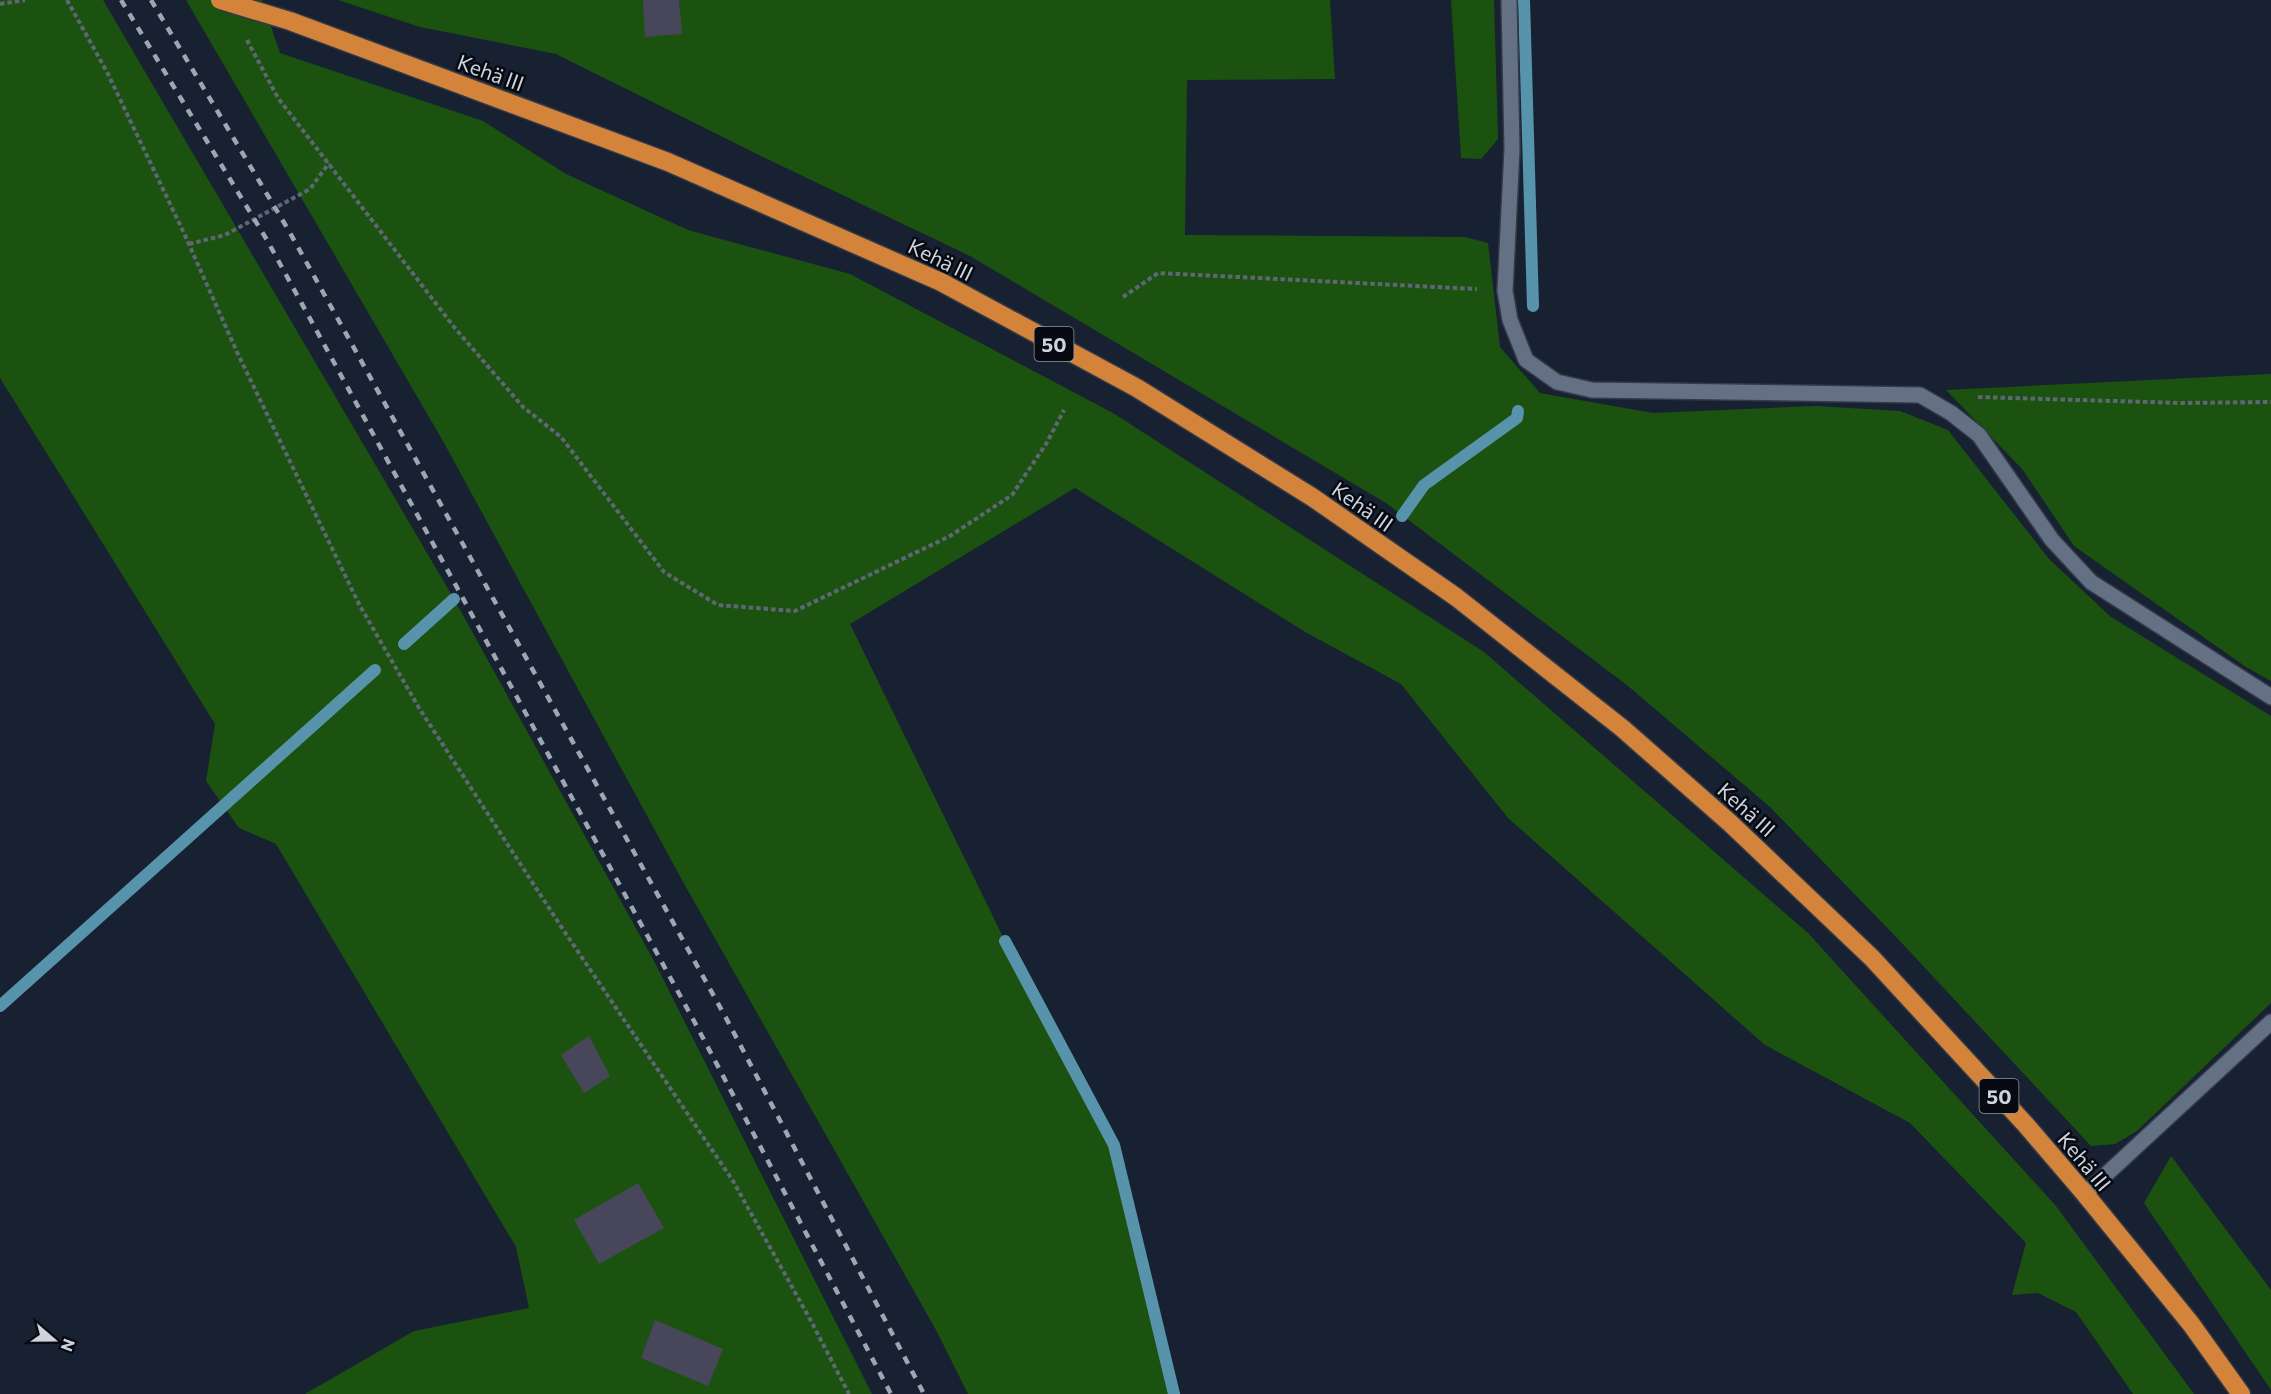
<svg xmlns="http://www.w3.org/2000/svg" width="2271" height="1394" font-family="Commissioner,sans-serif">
<rect width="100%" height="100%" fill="#172131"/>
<g fill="#1c5210">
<path d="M0,0h103l351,599 200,362 218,433h-567l109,-63 115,-23 -13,-61 -240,-403 -37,-16 -33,-47 9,-57 -215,-346z"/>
<path d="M186,0h76l18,53 203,68 83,53 122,56 162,44 263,139 371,239 324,281 248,273 138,188h-61l-57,-82 -38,-19 -26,2 14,-52 -116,-120 -145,-78 -257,-227 -107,-134 -94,-51 -232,-145 -225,136 155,317 109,204 58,249h-204l-32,-64 -254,-450 -239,-439z"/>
<path d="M338,0h992l5,79 -148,1 -2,155 280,2 23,6 12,104 40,46 113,20 162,-7 85,5 48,19 101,129 62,58 160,99v287l-134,128 -22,13 -24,2 -193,-207 -128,-132 -142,-121 -242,-183 -416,-247 -209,-100 -205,-102 -136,-27z"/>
<path d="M1451,0h43l4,139 -17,20 -20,-1z"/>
<path d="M2271,374v307l-25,-14 -172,-121 -51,-76 -77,-80z"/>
<path d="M2171,1156l100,134v100l-127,-187z"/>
</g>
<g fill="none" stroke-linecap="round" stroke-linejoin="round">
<g stroke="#5893ac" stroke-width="12">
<path d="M1524,0l9,306"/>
<path d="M1402,516l22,-31 93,-67 1,-7"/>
<path d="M404,644l50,-45"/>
<path d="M1005,941l109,204 60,249"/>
<path d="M0,1006l375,-336"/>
</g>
</g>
<g fill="#47465a">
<path d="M643,0h36l3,34 -37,3z"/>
<path d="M589,1036l21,40 -26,17 -23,-38z"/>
<path d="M638,1183l26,45 -65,36 -25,-44z"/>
<path d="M655,1320l68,29 -15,37 -67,-28z"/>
</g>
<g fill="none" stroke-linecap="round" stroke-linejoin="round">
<g stroke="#343a48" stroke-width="18">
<g id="minor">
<path d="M1509,0l3,149 -7,142 5,29 16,40 31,22 35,8 328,5 31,18 28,22 73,105 39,42 180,115"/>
<path d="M2085,1194l186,-172"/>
</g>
</g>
<g stroke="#343a48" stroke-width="21">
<path id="highway" d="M290,21l378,141 273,120 196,106 175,109 144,100 166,131 108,95 142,135 154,167 59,69 106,130 50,70"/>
</g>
<g stroke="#5e6775" stroke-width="4" stroke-dasharray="4.5 3" stroke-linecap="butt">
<path d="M67,0l40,72 76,159 54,121 123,254 59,102 143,220 171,253 78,140 38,73"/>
<path d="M0,4l25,-4"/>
<path d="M247,40l31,58 176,229 69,80 38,30 103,135 54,33 77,6 155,-75 62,-41 34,-51 18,-34"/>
<path d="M189,244l36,-9 85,-46 19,-26"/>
<path d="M1123,297l35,-24 319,16"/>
<path d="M1978,397l203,6 90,-1"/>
</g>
<use href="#minor" stroke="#647083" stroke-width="15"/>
<use href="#highway" stroke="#d4843a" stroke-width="18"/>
<g stroke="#9ea6b1" stroke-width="4.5" stroke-dasharray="8 8" stroke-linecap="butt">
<path d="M121,0l146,240 427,781 197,373"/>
<path d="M151,0l138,231 436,785 199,378"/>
</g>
<g stroke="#343a48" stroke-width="21" stroke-linecap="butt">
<path id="highway-bridge" d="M220,0l70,21"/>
</g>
<use href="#highway-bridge" stroke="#d4843a" stroke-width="18"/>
</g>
<g text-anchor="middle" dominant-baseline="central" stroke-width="5" stroke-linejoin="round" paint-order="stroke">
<g fill="#070a11" stroke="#9297a0" stroke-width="1.5">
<rect x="1034.5" y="327" width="39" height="34" rx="4.5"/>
<rect x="1979.5" y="1079" width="39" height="34" rx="4.5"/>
</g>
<g font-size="20" font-weight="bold" fill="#cdd4de">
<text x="1054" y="344">50</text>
<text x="1999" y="1096">50</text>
</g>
<g font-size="21" fill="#cdd4de" stroke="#070a11">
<text transform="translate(491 72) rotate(20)">Kehä III</text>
<text transform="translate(941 259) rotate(26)">Kehä III</text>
<text transform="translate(1363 506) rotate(35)">Kehä III</text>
<text transform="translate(1747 809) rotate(42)">Kehä III</text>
<text transform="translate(2085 1161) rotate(50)">Kehä III</text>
</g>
</g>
<g transform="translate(54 1340) rotate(110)" stroke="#070a11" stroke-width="4.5" paint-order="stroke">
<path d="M0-4.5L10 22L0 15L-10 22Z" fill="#cdd4de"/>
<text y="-9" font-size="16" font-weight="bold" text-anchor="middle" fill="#cdd4de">N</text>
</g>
</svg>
